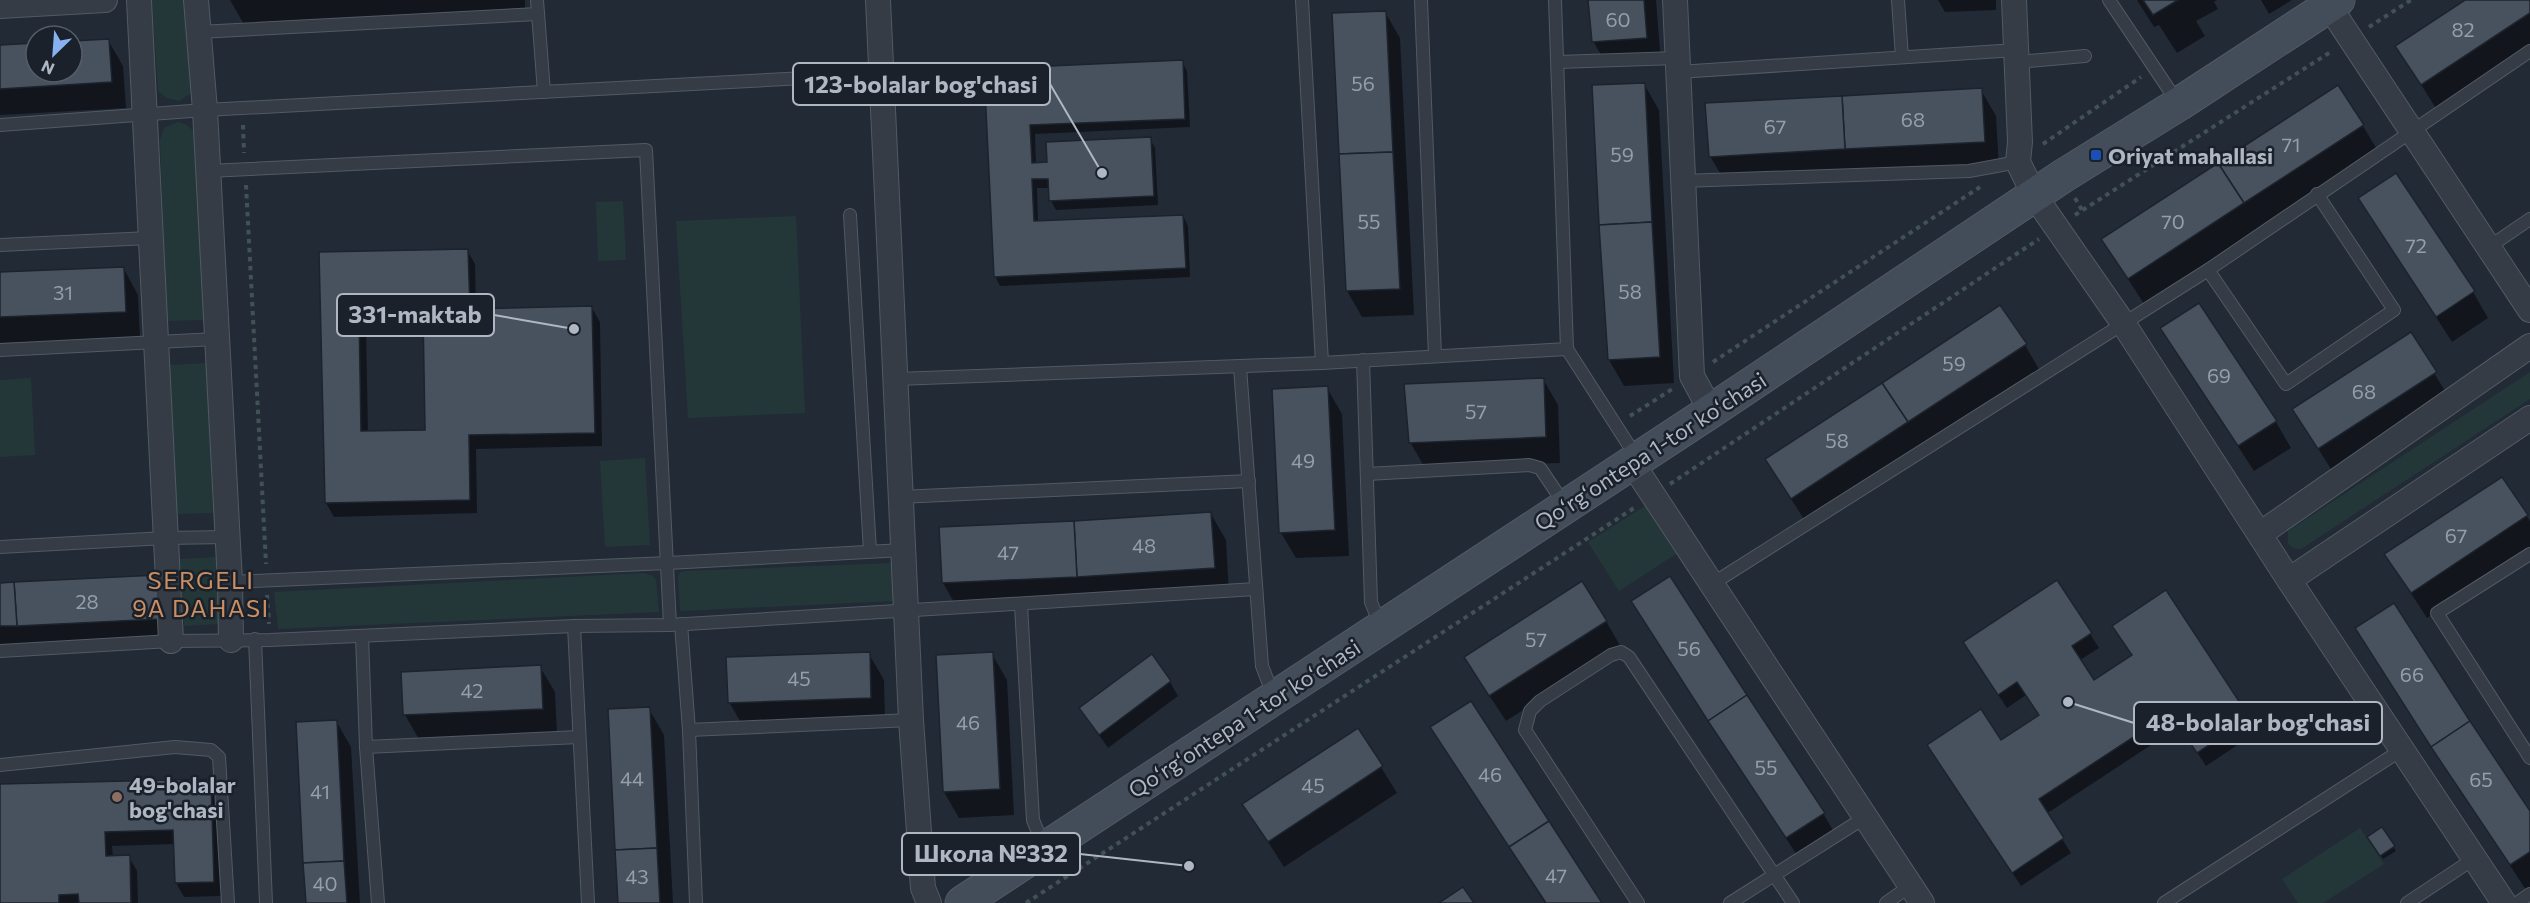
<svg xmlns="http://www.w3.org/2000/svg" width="2530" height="903" font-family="Commissioner,sans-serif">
<rect width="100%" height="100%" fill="#222a36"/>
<g fill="#243738">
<path d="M152,0h37l4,92 -14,9 -12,-3 -9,-7z"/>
<path d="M178,122c10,2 16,8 20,17l6,181 -38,1 -6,-181 4,-12z"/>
<path d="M623,201l3,59 -28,1 -2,-59z"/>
<path d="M796,216l9,197 -117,5 -12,-197z"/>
<path d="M207,363l6,150 -36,1 -7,-149z"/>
<path d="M2530,372v27l-229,150 -8,-1 -5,-4v-13z"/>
<path d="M31,378l4,77 -35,2v-77z"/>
<path d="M645,458l5,87 -45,2 -5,-86z"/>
<path d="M1645,506l31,48 -57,37 -31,-49z"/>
<path d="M216,557l3,67 -35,2 -4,-67z"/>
<path d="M893,563l1,38 -214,10 -2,-34 2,-5 6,-1z"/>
<path d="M644,573l9,3 3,4 3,32 -381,17 -4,-37z"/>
<path d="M2360,828l24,36 -61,39h-25l-16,-24z"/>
</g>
<g fill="#0007" fill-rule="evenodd">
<path d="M230,0h295v11l-280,15z"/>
<path d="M1590,0h66l5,63 -53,4 -15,-26z"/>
<path d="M1938,0h58v10l-51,2z"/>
<path d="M2137,0h80l-3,2 4,7 -22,12 9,15 -28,17 -18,-28 -5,2z"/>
<path d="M2261,0h31l-23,14z"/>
<path d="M2467,0h63v49l-93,61 -40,-64z"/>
<path d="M1385,12l15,26 14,277 -52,2 -15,-26z"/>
<path d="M108,40l15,26 3,42 -126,7v-68l36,-2v27h36v-29z"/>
<path d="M1182,62l5,9 3,56 -155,7 1,31 114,-26 5,9 3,57 -102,5 -5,-9 -1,-13h-13l1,35 145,-7 5,10 2,51 -190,9 -5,-10 -10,-206z"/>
<path d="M1644,84l15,26 15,273 -50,3 -15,-26z"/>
<path d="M1981,90l15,26 3,52 -274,14 -15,-26z"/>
<path d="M2363,126l15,25 -234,153 -41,-64z"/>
<path d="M2360,199l113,93 15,26 -36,24z"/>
<path d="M467,250l8,14 1,46 116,-2 8,14 2,124 -126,3 1,64 -143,4 -8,-14 -6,-250zM425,326l2,106 -59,1 -2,-106z"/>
<path d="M124,269l14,26 2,43 -140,5v-69z"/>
<path d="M2162,329l114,93 15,26 -37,23z"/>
<path d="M2410,334l40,65 -116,75 -40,-64z"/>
<path d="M2025,345l15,26 -233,153 -25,-39z"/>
<path d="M1543,379l15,26 2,58 -135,5 -15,-26z"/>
<path d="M1327,388l15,26 7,142 -53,2 -15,-25z"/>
<path d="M2502,479l28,42v29l-103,68 -41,-63z"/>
<path d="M1211,514l15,26 3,54 -271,15 -15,-26 -2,-54z"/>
<path d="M2057,582l42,66 -19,12 14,22 39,-26 -11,-16 127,79 8,13 -51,34 -26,-40 -134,88 25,39 -50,33 -84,-127 64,-17 39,-26 -14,-21 -19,13 -34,-51z"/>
<path d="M0,584l172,19 3,42 -175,8z"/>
<path d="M1633,602l190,211 15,26 -36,24z"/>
<path d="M1606,621l15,26 -115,74 -25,-38z"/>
<path d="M869,654l15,26 1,43 -141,5 -15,-26z"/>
<path d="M992,654l15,26 7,135 -55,3 -15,-26z"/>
<path d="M2372,654l158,159v75l-4,2z"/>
<path d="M540,667l15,25 2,42 -137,7 -15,-26z"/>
<path d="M1170,682l8,14 -70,52 -27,-39z"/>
<path d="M649,709l15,26 9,168h-54z"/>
<path d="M336,721l15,26 9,156h-53z"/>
<path d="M1432,728l168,175h-55z"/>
<path d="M1358,730l39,63 -113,74 -40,-63z"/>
<path d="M210,780l9,14 2,102 -37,1 -8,-14 -1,-39 -63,2 1,11h16l8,14 1,32h-138v-118z"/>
<path d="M2382,829l14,22 -13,8 -14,-22z"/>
</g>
<g fill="#48525f" stroke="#1c232d" stroke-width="1.5" fill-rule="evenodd">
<path d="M1588,0h56l3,38 -55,4z"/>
<path d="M2143,0h35l-25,15z"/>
<path d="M2465,0h65v13l-109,72 -26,-39z"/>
<path d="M1386,11l7,141 -54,2 -7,-141z"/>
<path d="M109,39l3,43 -112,7v-44l36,-2v29h36v-31z"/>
<path d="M1183,60l2,59 -155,6 2,38 15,-1 -1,-20 105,-5 3,59 -105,5 -1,-22h-16l2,42 149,-6 3,53 -192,9 -10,-208z"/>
<path d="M1645,83l7,139 -53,3 -7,-140z"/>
<path d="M2338,85l26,40 -120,78 -26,-40z"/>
<path d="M1982,88l3,54 -140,7 -3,-53z"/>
<path d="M1842,96l3,53 -136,8 -4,-54z"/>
<path d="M1393,152l7,137 -54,2 -7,-137z"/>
<path d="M2218,163l26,40 -116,76 -27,-40z"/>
<path d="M2396,173l79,118 -39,26 -78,-119z"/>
<path d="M1652,222l8,135 -52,3 -9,-135z"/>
<path d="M468,249l2,60 122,-3 3,127 -126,2 1,65 -145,3 -6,-251zM423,312l2,118 -64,1 -2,-117z"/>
<path d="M124,267l2,45 -126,5v-45z"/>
<path d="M2199,303l78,118 -39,25 -78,-118z"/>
<path d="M2000,305l27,39 -119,78 -26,-39z"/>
<path d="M2411,332l26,40 -119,77 -26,-40z"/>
<path d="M1544,378l2,59 -137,6 -5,-59z"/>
<path d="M1882,383l26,39 -117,77 -26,-40z"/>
<path d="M1328,386l7,144 -56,3 -7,-144z"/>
<path d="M2502,477l26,38 -117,78 -27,-39z"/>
<path d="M1211,512l4,56 -138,9 -3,-56z"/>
<path d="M1074,521l3,56 -135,6 -3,-56z"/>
<path d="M158,575l3,44 -144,7 -3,-44z"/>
<path d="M1670,576l77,119 -39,26 -77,-120z"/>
<path d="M2057,580l35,53 -20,13 22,34 38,-25 -20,-29 54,-36 84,128 -53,35 -27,-40 -131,86 25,39 -52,35 -85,-128 54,-36 20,31 38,-25 -22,-33 -19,13 -35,-53z"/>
<path d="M1582,581l25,40 -118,75 -25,-39z"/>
<path d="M14,582l3,44h-17v-43z"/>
<path d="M2394,603l76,118 -39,26 -76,-119z"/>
<path d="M870,652l1,46 -143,5 -2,-46z"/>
<path d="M993,652l7,137 -57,3 -7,-137z"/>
<path d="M1152,654l19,27 -72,54 -20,-27z"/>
<path d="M541,665l2,44 -140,6 -2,-43z"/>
<path d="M1747,695l78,118 -39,25 -78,-117z"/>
<path d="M1471,701l78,120 -40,26 -79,-120z"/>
<path d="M650,707l7,141 -42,2 -7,-141z"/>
<path d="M337,720l7,141 -41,2 -7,-141z"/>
<path d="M2470,721l60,90v41l-20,13 -79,-118z"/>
<path d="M1358,728l25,38 -115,76 -26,-38z"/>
<path d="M211,779l3,103 -39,1 -2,-53 -68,2 1,24 24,-1 1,48h-52l-1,-9 -19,1v8h-59v-119z"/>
<path d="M1549,821l53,82h-56l-37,-56z"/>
<path d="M2382,827l13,19 -15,10 -13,-19z"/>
<path d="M657,848l3,55h-42l-3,-53z"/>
<path d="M344,861l3,42h-41l-3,-40z"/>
<path d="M1463,887l11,16h-35z"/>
</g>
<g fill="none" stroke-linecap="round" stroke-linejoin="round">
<g stroke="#525a64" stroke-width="14">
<g id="lane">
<path d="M537,0l7,92"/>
<path d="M1302,0l20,363"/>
<path d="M1421,0l14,356"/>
<path d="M1555,0l12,349 70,109"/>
<path d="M1898,0l4,57"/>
<path d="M2109,0l69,103"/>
<path d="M199,32l339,-18"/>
<path d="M1558,62l119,-4"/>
<path d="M2017,62l68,-6"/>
<path d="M1678,72l338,-22"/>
<path d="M0,125l205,-15 676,-36"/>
<path d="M208,171l438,-21 24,475"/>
<path d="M1683,181l286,-10 49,-9"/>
<path d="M850,215l20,336"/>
<path d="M0,245l150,-7"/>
<path d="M2489,247l41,-28"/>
<path d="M2208,270l78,114 108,-74 -77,-116"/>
<path d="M0,350l216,-11"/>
<path d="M1363,360l8,242 10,25"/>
<path d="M1240,367l22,299 12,31"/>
<path d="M896,379l426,-16 245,-14"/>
<path d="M1367,474l162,-9 11,3 25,37"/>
<path d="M900,497l349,-16"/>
<path d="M0,547l166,-9 61,-1"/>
<path d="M2530,554l-93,59 93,145"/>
<path d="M230,582l438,-19 235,-13"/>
<path d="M1712,584l496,-314 322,-219"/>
<path d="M1021,605l12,215 11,27"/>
<path d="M681,624l8,106 7,173"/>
<path d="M574,626l14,277"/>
<path d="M362,636l4,111 12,156"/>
<path d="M255,639l11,264"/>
<path d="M0,651l171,-10 99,-1 304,-14 96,-1 586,-36"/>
<path d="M689,730l222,-10"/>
<path d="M366,747l213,-10"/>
<path d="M0,765l175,-18 36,3 8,7 9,146"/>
<path d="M1638,903l-113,-173 5,-19 10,-10 71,-46 10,-3 8,5 164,246"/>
<path d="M1730,903l134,-85"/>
<path d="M1886,903l24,-17"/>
<path d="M2164,903l239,-154"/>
<path d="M2407,903l68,-45"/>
<path d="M2517,903l13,-9"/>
</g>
</g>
<g stroke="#525a64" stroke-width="26">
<g id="street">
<path d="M139,0l32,641"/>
<path d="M196,0l9,110 25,472 1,58"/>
<path d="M878,0l33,720 12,168 6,15"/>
<path d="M1675,0l17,376 19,35"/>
<path d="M2014,0l6,142 -2,20 16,33 89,128 166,257 215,323"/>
<path d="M0,6l105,-6"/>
<path d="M2329,6l201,304"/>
<path d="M1632,463l290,440"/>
<path d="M2260,534l270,-188"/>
<path d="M2289,580l241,-162"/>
</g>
</g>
<g stroke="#525a64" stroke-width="35">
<path id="secondary" d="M962,903l749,-492 352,-235 116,-72 159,-104"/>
</g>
<g stroke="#415254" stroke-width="4" stroke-dasharray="4.5 4.5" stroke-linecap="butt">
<path d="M2369,27l42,-27"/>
<path d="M243,125l1,28"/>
<path d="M2043,144l98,-67"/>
<path d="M246,185l20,379"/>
<path d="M2075,198l7,12"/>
<path d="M2075,215l257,-164"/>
<path d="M1713,362l267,-175"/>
<path d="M1630,416l44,-28"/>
<path d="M1670,484l369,-245"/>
<path d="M267,595l2,29"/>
<path d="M1026,903l608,-395"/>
</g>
<use href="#lane" stroke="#353c46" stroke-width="12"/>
<use href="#street" stroke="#353c46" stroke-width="24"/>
<use href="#secondary" stroke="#434c59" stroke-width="33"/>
</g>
<rect fill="#1a4fb4" stroke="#1a212b" stroke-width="2" x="2090" y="149" width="12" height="12" rx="3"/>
<circle fill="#8d6e63" stroke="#1a212b" stroke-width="2" cx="117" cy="797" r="6"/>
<g text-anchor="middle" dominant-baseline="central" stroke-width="5" stroke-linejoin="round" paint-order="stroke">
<g font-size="20" fill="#959eaa">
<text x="1618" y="19">60</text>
<text x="2463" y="29">82</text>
<text x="1363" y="83">56</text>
<text x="1913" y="119">68</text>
<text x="1775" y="126">67</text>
<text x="2291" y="144">71</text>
<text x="1622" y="154">59</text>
<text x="1369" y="221">55</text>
<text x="2173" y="221">70</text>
<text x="2416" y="245">72</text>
<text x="1630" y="291">58</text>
<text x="63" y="292">31</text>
<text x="1954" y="363">59</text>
<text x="2219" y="375">69</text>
<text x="2364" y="391">68</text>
<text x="1476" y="411">57</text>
<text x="1837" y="440">58</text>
<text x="1303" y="460">49</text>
<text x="2456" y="535">67</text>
<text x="1144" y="545">48</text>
<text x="1008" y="552">47</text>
<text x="87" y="601">28</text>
<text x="1536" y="639">57</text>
<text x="1689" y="648">56</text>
<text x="2412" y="674">66</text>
<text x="799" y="678">45</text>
<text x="472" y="690">42</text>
<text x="968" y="722">46</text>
<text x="1766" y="767">55</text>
<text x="1490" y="774">46</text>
<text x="632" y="778">44</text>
<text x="2481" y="779">65</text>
<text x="1313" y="785">45</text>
<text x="320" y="791">41</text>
<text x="1556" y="875">47</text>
<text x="637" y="876">43</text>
<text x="325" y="883">40</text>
</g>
<g font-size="22" font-weight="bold" fill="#afb7c3" stroke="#1a212b" text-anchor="start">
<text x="2108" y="155">Oriyat mahallasi</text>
<text x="129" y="784">49-bolalar<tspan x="129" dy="25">bog'chasi</tspan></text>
</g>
<g font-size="22" fill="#afb7c3" stroke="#1a212b">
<text transform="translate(1650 451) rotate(-33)">Qoʻrgʻontepa 1-tor koʻchasi</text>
<text transform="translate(1244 718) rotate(-33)">Qoʻrgʻontepa 1-tor koʻchasi</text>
</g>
<g font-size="24" letter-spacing="1.5" fill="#cb8f63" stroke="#1a212b">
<text x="201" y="579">SERGELI<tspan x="201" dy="28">9A DAHASI</tspan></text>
</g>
</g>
<path fill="none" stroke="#afb7c3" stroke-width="2" d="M1102 173L1050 84M574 329L494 315M2068 702L2134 723M1189 866L1080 854"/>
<g fill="#afb7c3" stroke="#1a212b" stroke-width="2">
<circle cx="1102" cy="173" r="6"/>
<circle cx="574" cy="329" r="6"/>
<circle cx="2068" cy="702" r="6"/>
<circle cx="1189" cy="866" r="6"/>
</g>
<g fill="#1a212b" stroke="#afb7c3" stroke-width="2">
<rect x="793" y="63" width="257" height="42" rx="6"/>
<rect x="337" y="294" width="157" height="42" rx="6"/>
<rect x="2134" y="702" width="248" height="42" rx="6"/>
<rect x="902" y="833" width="178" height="42" rx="6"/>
</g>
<g font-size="24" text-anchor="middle" font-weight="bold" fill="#afb7c3">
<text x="921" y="93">123-bolalar bog'chasi</text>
<text x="415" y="323">331-maktab</text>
<text x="2258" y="731">48-bolalar bog'chasi</text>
<text x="991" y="862">Школа №332</text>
</g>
<g transform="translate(54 54) rotate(205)"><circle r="28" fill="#1a212b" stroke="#565d68" stroke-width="1.5"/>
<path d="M0-4.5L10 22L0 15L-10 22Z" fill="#88b1ef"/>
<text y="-9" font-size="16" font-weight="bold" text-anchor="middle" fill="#afb7c3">N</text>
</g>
</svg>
